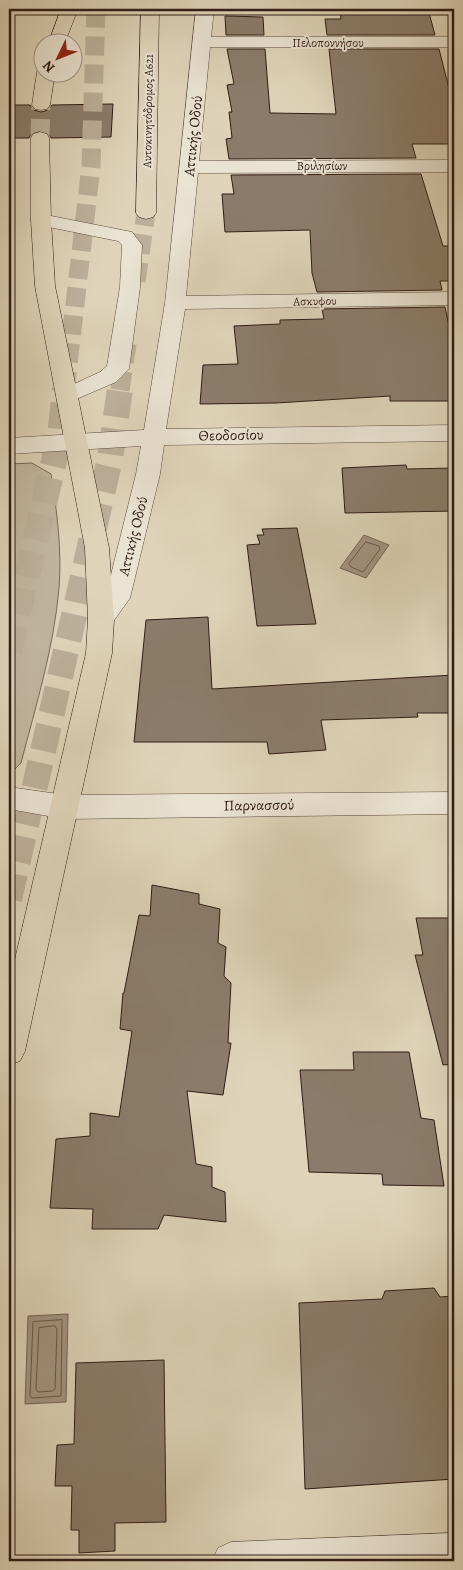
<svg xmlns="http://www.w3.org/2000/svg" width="463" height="1570" font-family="Alegreya,serif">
<rect width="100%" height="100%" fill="#dfd4ba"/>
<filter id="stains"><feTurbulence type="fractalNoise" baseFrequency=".004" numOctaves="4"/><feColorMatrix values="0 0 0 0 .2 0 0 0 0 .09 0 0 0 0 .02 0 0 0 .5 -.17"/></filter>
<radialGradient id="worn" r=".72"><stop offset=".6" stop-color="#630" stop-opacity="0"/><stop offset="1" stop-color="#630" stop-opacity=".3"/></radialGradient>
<path fill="#c1b59e" stroke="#786859" d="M32,463l19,11c6,38 11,75 8,114 -5,59 -23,117 -38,175l-12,12v-311z"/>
<g fill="#a49582" stroke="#766556">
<path d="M364,535l25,10 -23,33 -26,-10z"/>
<path d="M68,1314l-2,88 -41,2 3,-88z"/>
</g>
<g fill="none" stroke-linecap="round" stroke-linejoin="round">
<g stroke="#6a584b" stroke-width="1">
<path d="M366,542l13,4 1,3 -17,23 -12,-5 -2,-3z"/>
<path d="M62,1320l-1,76 -29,2 -2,-2 3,-74z"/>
<path d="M55,1326l2,3 -2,60 -2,2 -15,1 -2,-3 3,-61z"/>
</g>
</g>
<g fill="#8b7c6a" stroke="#301c14">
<path d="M340,9h88l7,26h-108l-2,-16h16z"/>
<path d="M225,16l38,1 1,18h-38z"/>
<path d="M227,49h38l5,64 66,1 -7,-65h110l15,59v36h-42l4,14 -187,1 -3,-20 6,-1 -3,-26h3l-5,-27 7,-1z"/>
<path d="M113,104l-2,33 -60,1 -3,-6 -9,-2 -7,2 -3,6h-20v-33h21l4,5 7,2 7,-2 4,-5z"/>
<path d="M421,174l22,72h11v35h-14l2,9 -125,2 -5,-19 -2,-43 -85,2 -3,-38h12l-3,-19z"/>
<path d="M445,307l9,43v12l-5,1v38h-59v-5l-114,7 -76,1 3,-39 35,-1 -4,-38 46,-2v-4l44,-1 -2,-10z"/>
<path d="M406,465l1,4 47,-1v43l-109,2 -3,-45z"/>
<path d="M297,528l19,96 -59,2 -10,-81 13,-1 -3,-9h7l-2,-6z"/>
<path d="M208,617l4,72 242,-14v38h-37l1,4 -97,3 5,30 -57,4 -2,-12h-133l12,-122z"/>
<path d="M152,885l47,9v10l21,5 -2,34 8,4 -2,29 7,7 -3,60h3l-8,52 -36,-4 9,73 16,3v20l13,5 1,30 -62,-7 -6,14h-66l1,-20 -43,-1 6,-69 34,-3v-23l29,4 13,-86 -12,-2 3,-36h1l15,-78 11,1z"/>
<path d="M416,918h38v146l-11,1 -28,-110h8z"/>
<path d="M353,1052h56l12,66 13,2 10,66 -61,-1 -1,-11 -73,-2 -9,-102h54z"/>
<path d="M434,1288l6,9 14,-1v183l-149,10 -6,-186 83,-4 3,-8z"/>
<path d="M164,1360l2,162 -51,1v28l-36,2v-23h-8l1,-44h-17l2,-41 17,-1 2,-81z"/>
</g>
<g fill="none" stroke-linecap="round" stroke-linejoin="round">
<g stroke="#bcaf99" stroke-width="19" stroke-dasharray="19 9" stroke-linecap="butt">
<path d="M40,138l1,-33"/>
<path d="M136,281l10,-68"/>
<path d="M65,390l26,-224 5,-157"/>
<path d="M120,390l8,-52"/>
</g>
<g stroke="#bcaf99" stroke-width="26" stroke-dasharray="26 12" stroke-linecap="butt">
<path d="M9,651l51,-215 5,-47"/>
<path d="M9,899l101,-440 10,-70"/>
</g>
<g stroke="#5c4a3e" stroke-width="1">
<g id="minor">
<path d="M196,9h18l-3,28h243v10h-244l-11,114 255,-1v12l-256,1 -12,123 268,-4v13l-269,4 -19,120 288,-4v16l-290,4 -4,29 -30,124 -20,28 -9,2 -9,-2 -4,-7 18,-24 30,-121 5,-28 -132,8v-16l135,-8 21,-127z"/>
<path d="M41,214l91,18 10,13 -2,42 -11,82 -13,13 -49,21 -8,-2 -3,-5 3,-5 41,-19 7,-6 13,-79 2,-42 -4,-4 -84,-17 -3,-4 3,-4z"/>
<path d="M9,787l56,8 389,-3v22l-389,5 -56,-10z"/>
<path d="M454,1533v28h-242l6,-13 13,-6z"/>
</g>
</g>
<g stroke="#301c14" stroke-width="1">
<path id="major" d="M101,610l9,2 4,7 -2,34 -87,398 -5,10 -11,4v-80l77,-332 2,-34 4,-7z"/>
</g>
<g stroke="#301c14" stroke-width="1">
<g id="highway">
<path d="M61,9h17l-13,33h-16z"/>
<path d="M141,9h18l-3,204 -3,4 -7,2 -7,-2 -3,-4z"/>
<path d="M40,68h2v4h13l-5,33 -3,4 -6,1 -6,-1 -3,-4 5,-33z"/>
<path d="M40,132l7,2 2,4 2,82 4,66 54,262 5,71 -4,7 -9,2 -9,-2 -4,-7 -3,-71 -50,-262 -4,-66v-82l2,-4z"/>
</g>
</g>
<use href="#minor" fill="#eae3d2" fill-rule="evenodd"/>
<use href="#major" fill="#dfd4ba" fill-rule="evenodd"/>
<use href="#highway" fill="#dfd4ba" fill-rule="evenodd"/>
</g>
<g text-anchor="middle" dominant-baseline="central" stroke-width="4" stroke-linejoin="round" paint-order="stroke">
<g font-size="12" fill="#301c14" stroke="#eae3d2">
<text x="328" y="43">Πελοποννήσου</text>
<text transform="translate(148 111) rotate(-89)">Αυτοκινητόδρομος Α621</text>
<text x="322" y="166">Βριλησίων</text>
<text transform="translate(315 301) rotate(-1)">Ασκυφου</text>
</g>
<g font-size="15" fill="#301c14" stroke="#eae3d2">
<text transform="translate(193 136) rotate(-84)">Αττικής Οδού</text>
<text transform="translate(231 435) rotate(-1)">Θεοδοσίου</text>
<text transform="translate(133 536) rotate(-76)">Αττικής Οδού</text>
<text transform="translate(259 805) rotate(-1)">Παρνασσού</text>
</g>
</g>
<rect width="463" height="1570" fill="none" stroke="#dfd4ba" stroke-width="30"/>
<rect x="10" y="10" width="443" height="1550" fill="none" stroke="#301c14" stroke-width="2.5"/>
<rect x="15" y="15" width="433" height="1540" fill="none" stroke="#301c14"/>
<g transform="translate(58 58) rotate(227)"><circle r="24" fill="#eae3d2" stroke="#a09386"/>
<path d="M0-4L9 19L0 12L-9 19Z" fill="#8f2418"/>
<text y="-8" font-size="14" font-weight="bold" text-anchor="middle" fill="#301c14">N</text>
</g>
<rect width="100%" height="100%" filter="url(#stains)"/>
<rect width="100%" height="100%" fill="url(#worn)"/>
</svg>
